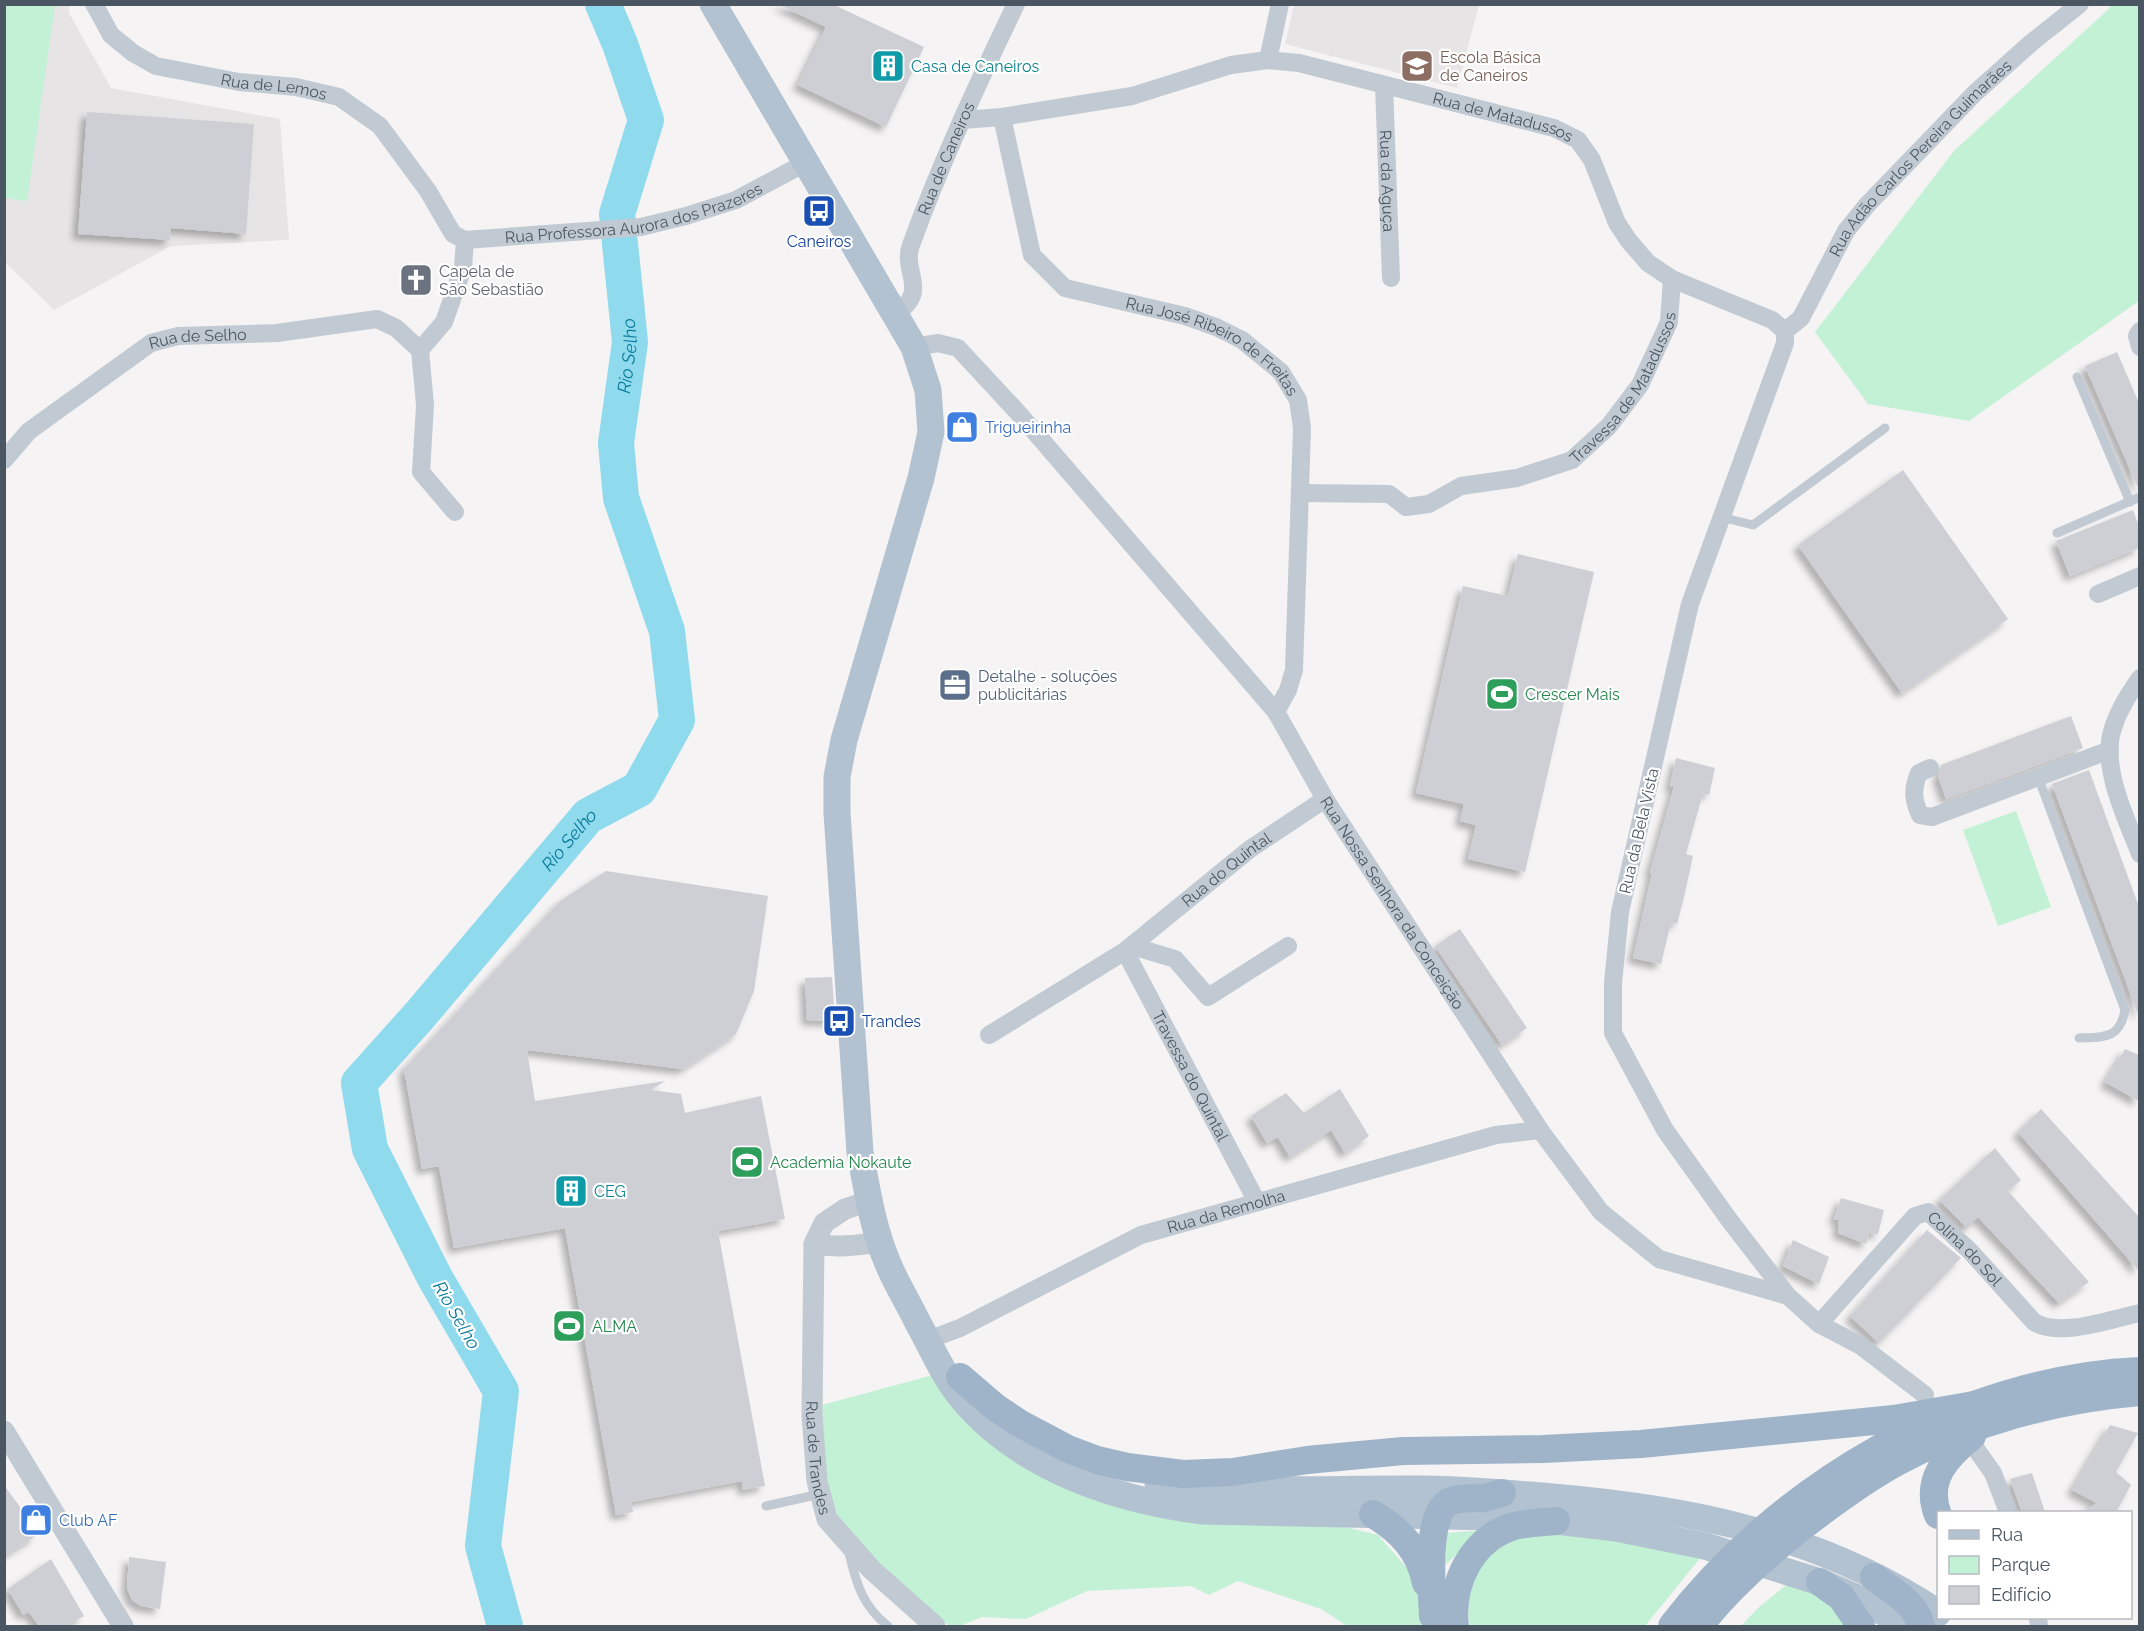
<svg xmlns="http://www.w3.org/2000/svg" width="2144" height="1631" font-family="Raleway,sans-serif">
<defs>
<filter id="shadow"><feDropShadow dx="-5.5" dy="5.5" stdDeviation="3" flood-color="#0004"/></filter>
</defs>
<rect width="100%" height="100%" fill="#f5f3f3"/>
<g fill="#e6e4e5">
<path d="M4,5h65v8l42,75 169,31 9,121 -118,6 -117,64 -49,-48z"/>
<path d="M1294,5v-1l185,1 -22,83 -172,-44z"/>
</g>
<g fill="#c3f1d5">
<path d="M5,4l50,1 -28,196 -22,-3z"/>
<path d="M2112,5h27v296l-170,120 -101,-17 -53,-72 139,-181 147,-135z"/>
<path d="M2016,811l35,96 -53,19 -35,-96z"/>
<path d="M933,1375l114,103 282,45 49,12 35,40 13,51h-79l-26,-17 -83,-28 -29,14 -18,-9 -104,5 -61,28 -44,-2 -22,9h-11l-81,-69 -34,-40 -11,-38 -1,-74z"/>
<path d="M1484,1530l-39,35 2,-32z"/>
<path d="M1515,1534h64l122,23 -56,69h-175c-4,-22 0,-54 18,-71 8,-8 18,-14 27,-21z"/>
<path d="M1791,1581l34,17 23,28h-107l17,-18z"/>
</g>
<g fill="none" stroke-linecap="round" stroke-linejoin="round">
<path stroke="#90daee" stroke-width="36" id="s1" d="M505,1626l-22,-80 18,-155 -66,-113 -65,-129 -11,-66 60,-67 169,-200 51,-27 38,-69 -10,-89 -46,-133 -5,-55 14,-101 -13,-128 29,-94 -26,-76 -17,-40"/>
</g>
<g fill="#cdcfd5" filter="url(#shadow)">
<path d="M778,4h54l92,43 -38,80 -88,-42 28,-58z"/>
<path d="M87,112l167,12 -8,110 -75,-6 -1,12 -92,-6z"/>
<path d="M2117,352l22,51v87l-54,-124z"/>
<path d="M1903,470l105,149 -106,74 -104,-148z"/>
<path d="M2133,510l6,16v22l-69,28 -14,-35z"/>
<path d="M1518,554l76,18 -69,300 -57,-13 8,-34 -16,-4 4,-17 -48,-11 47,-207 45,10z"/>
<path d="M2071,716l12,32 -137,51 -8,-23 3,-6v-5z"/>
<path d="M1676,758l39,10 -6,27 -6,-2 -17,61 7,2 -9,41 -7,27 -6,-2 -10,42 -28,-6 19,-85 -2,-1 24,-85 -4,-1z"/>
<path d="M2089,770l50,137v107h-1l-86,-230z"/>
<path d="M606,871l162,25 -14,95 -18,43 -53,35 -156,-19 8,51 130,-20 -14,9 30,4 4,19 76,-17 24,123 -67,12 47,255 -22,4 -1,-9 -111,21 2,10 -17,3 -51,-287 -111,20 -15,-82 -17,3 -18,-100 156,-168z"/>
<path d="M1460,929l67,99 -25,17 -67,-99z"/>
<path d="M832,977l3,44 -28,-1 -2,-42z"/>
<path d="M2125,1049l14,6v46l-34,-19z"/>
<path d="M1340,1089l29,47 -24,17 -14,-23 -41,27 -12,-20 -11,6 -16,-27 35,-23 18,20z"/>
<path d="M2041,1109l98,108v54l-121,-139z"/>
<path d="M1995,1148l26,32 -13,11 81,91 -30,21 -81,-86 -11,11 -28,-28z"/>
<path d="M1841,1198l43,12 -6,24 -9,-1 -3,11 -28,-11 1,-13 -5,-1z"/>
<path d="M1927,1230l34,28 -82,85 -29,-27z"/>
<path d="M1793,1240l36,17 -10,27 -36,-18z"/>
<path d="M2110,1425l28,8 -22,39 15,13 -15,27h-34l15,-9 -25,-13z"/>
<path d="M2032,1473l13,39h-23l-12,-33z"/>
<path d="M4,1485l19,26 13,25 -32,20z"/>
<path d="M129,1557l37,5 -6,47 -19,-3 -9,-6 -5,-12z"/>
<path d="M51,1559l33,57 -19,10h-26l-10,-14 -6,3 -15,-26z"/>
</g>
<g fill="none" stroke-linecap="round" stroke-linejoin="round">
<g stroke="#c1cad2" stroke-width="9">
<path d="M2077,377l53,125"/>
<path d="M1721,517l32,8 132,-97"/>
<path d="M2057,533l83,-36"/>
<path d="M2038,777l87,233c-5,29 -21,27 -46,28"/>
<path d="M766,1506l54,-12"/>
<path d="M849,1553c7,30 14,54 39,73"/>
</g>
<g stroke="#c1cad2" stroke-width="18">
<path id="s2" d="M94,4l17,31 22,18 23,13 83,16 57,5 43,10 41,29 48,65 25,43 12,6 176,-13 45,-11 50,-16 71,-38"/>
<path d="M1268,60l12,-56"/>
<path id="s3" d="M1384,85l7,193"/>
<path id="s4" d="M1002,117l30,138 33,33 120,28 31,11 26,13 39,32 17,28 4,28 -8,242 -6,20 -12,22"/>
<path id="s5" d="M962,120l40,-3 130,-21 99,-31 37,-5 31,3 255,65 24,12 14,20 25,63 12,18 19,22 24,16 100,41 13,11"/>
<path id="s6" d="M895,314c36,-23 6,-42 16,-69 30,-83 67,-162 105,-241"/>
<path d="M1785,331v12l-95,261 -70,308 -7,71v50l52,97 65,91 58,75"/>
<path id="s7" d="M1785,331l16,-13 45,-87 21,-26 108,-112 56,-50 49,-39"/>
<path d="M2140,331l-3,5 3,11"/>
<path id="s8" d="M914,347l24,-4 20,5 63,68 255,296 49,87 215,331 61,82 58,47 129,37 31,28 42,22 64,49"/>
<path d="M420,350l5,55 -4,67 34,40"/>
<path id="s9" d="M4,460l25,-29 122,-88 27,-7 99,-3 100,-14 19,9 24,22 24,-28 19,-54 2,-28"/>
<path id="s10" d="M1300,493l89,1 17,13 23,-3 32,-18 56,-8 55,-18 37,-34 31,-41 29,-63 3,-43"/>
<path d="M2098,594l42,-18"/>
<path d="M2140,678c-11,16 -21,31 -27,50 -13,38 13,90 27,126"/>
<path d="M1930,768l-11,5c-7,16 -6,27 1,42l12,2 178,-67"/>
<path d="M1132,946l43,13 33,38 80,-51"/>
<path id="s11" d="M1125,951l132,251"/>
<path id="s12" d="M989,1035l136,-84 125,-102 75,-50"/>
<path id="s13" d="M1819,1324l96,-108 13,-4 42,39 64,71c26,16 77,-3 106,-9"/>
<path id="s14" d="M928,1340l32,-12 181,-93 355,-100 44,-5"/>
<path d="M1976,1449l17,24 15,39"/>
<path d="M2038,1618l1,8"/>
</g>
<g stroke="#c1cad2" stroke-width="21">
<path id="s15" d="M869,1201l-24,8 -21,14 -10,21 -2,171 5,66 10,38 45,51 63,56"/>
<path d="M814,1244c23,4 44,1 67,-2"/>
<path d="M4,1431l119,195"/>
</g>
<g stroke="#b3c2d1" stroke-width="27">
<path d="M713,4l201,343 14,43 3,42 -10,46 -77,262 -7,37v36l23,339c7,38 13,78 29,114 8,19 20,38 29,57 14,25 25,52 43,74 58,71 154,103 242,114l292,6 61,4 60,7 89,18 115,36 37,16 52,28"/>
<path d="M1158,1484c87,10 175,4 263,5 27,0 54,2 81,4 155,10 305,32 436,120"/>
</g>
<g stroke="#9fb4c9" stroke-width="28">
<path d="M960,1377l35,30 24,16 49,26 29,11 30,7 56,7 50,-2 74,-12 96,-9 140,-2 98,-5 253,-25 80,-14"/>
<path d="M1373,1514c28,17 47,37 53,69"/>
<path d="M1938,1515c-14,-35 9,-59 34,-79"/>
<path d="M1874,1577c18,14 42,26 47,49"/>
<path d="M1820,1582l21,15 20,29"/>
<path d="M1433,1616c-1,-24 -9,-105 18,-115 10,-4 22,-2 33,-3 6,-1 12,-4 18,-5"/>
<path d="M1455,1626c-5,-42 16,-87 59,-100 14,-3 29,-4 42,-5"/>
<path d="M1672,1626c108,-141 288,-247 468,-255"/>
<path d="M1699,1626c29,-37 67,-71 104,-100 30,-23 61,-46 94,-64 74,-40 159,-63 243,-70"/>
</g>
</g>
<defs>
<g id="building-square" transform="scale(1.725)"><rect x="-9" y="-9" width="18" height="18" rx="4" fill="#0f9aa8" stroke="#fff"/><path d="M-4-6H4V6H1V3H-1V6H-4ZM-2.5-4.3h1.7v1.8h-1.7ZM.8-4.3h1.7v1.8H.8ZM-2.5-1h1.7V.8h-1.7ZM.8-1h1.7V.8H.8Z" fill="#fff"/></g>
<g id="school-square" transform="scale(1.725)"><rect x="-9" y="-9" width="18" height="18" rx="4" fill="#8d6e63" stroke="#fff"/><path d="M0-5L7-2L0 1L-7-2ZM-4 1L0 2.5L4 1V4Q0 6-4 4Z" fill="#fff"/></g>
<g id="bus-square" transform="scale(1.725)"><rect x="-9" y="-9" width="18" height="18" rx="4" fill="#1a4fb4" stroke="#fff"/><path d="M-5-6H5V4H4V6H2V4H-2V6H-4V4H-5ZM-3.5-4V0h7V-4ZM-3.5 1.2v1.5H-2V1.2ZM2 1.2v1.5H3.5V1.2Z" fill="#fff"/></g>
<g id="church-square" transform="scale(1.725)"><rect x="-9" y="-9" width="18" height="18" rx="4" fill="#6b7280" stroke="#fff"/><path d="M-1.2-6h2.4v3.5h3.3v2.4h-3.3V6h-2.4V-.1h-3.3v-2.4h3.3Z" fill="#fff"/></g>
<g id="shop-square" transform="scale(1.725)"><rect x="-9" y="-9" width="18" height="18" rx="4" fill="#3f7fe0" stroke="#fff"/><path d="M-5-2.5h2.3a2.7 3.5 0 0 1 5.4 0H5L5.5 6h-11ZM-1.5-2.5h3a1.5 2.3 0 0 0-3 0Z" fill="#fff"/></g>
<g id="office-square" transform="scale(1.725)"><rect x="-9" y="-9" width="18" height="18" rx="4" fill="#5c6f8a" stroke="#fff"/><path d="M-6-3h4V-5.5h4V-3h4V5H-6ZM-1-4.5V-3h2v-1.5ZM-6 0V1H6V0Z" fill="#fff"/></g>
<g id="stadium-square" transform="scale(1.725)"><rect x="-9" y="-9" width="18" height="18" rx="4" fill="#2e9e5b" stroke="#fff"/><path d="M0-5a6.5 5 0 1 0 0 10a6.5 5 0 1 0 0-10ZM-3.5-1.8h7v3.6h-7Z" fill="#fff"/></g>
</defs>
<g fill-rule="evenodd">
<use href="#building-square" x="888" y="66"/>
<use href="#school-square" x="1417" y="66"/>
<use href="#bus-square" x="819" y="211"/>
<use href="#church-square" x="416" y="280"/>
<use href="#shop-square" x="962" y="427"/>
<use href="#office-square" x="955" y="685"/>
<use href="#stadium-square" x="1502" y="694"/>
<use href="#bus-square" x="839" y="1021"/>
<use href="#stadium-square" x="747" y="1162"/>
<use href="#building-square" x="571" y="1191"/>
<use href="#stadium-square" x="569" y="1326"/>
<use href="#shop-square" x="36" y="1520"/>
</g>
<g text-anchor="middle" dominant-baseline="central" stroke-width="4.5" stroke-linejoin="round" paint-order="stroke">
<g font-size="16" fill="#785e54" stroke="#fff" text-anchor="start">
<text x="1440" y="57">Escola Básica<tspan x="1440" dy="18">de Caneiros</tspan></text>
</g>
<g font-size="16" fill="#0d838f" stroke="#fff" text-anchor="start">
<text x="911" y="66">Casa de Caneiros</text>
<text x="594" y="1191">CEG</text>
</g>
<g font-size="16" fill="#4a5661" stroke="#fff">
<text stroke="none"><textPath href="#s2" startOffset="210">Rua de Lemos</textPath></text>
<text stroke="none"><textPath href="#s5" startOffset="555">Rua de Matadussos</textPath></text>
<text stroke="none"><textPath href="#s7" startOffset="222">Rua Adão Carlos Pereira Guimarães</textPath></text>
<text stroke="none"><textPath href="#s6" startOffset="170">Rua de Caneiros</textPath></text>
<text stroke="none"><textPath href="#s3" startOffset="96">Rua da Aguça</textPath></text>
<text stroke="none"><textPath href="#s2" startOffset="642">Rua Professora Aurora dos Prazeres</textPath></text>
<text stroke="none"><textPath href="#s9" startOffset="236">Rua de Selho</textPath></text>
<text stroke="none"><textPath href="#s4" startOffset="350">Rua José Ribeiro de Freitas</textPath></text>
<text stroke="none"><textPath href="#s10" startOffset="375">Travessa de Matadussos</textPath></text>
<text transform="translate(1639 831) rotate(-77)">Rua da Bela Vista</text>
<text stroke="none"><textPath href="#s12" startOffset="290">Rua do Quintal</textPath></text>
<text stroke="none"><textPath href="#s8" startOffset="752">Rua Nossa Senhora da Conceição</textPath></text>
<text stroke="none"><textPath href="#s11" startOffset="141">Travessa do Quintal</textPath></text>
<text stroke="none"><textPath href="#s14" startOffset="326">Rua da Remolha</textPath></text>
<text stroke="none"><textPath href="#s13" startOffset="210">Colina do Sol</textPath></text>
<text stroke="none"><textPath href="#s15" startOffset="288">Rua de Trandes</textPath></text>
</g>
<g font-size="16" fill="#164399" stroke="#fff">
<text x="819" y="241">Caneiros</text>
<text x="862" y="1021" text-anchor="start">Trandes</text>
</g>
<g font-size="16" fill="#5b616d" stroke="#fff" text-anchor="start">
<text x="439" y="271">Capela de<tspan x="439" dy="18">São Sebastião</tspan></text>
</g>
<g font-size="16" fill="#366cbe" stroke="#fff" text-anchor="start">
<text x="985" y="427">Trigueirinha</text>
<text x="59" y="1520">Club AF</text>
</g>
<g font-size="16" fill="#4e5e75" stroke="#fff" text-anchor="start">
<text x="978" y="676">Detalhe - soluções<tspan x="978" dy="18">publicitárias</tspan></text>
</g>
<g font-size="16" fill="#27864d" stroke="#fff" text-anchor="start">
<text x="1525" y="694">Crescer Mais</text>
<text x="770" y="1162">Academia Nokaute</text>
<text x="592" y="1326">ALMA</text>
</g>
<g font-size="18" font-style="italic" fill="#0c7c9b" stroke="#fff">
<text stroke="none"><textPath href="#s1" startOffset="1443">Rio Selho</textPath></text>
<text stroke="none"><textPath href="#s1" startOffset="903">Rio Selho</textPath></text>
<text transform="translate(457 1315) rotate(60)">Rio Selho</text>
</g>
</g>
<rect width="2144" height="1631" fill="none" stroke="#4a5661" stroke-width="12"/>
<rect x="1937" y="1511" width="195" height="108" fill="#ffffff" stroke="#b7bbc0" stroke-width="1.5"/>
<rect x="1949" y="1530" width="30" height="9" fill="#b3c2d1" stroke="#b7bbc0" stroke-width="1.5"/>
<text x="1991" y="1541" font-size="18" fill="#4a5661">Rua</text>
<rect x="1949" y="1556" width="30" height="18" fill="#c3f1d5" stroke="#b7bbc0" stroke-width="1.5"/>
<text x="1991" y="1571" font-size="18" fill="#4a5661">Parque</text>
<rect x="1949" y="1586" width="30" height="18" fill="#cdcfd5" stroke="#b7bbc0" stroke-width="1.5"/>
<text x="1991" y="1601" font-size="18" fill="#4a5661">Edifício</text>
</svg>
